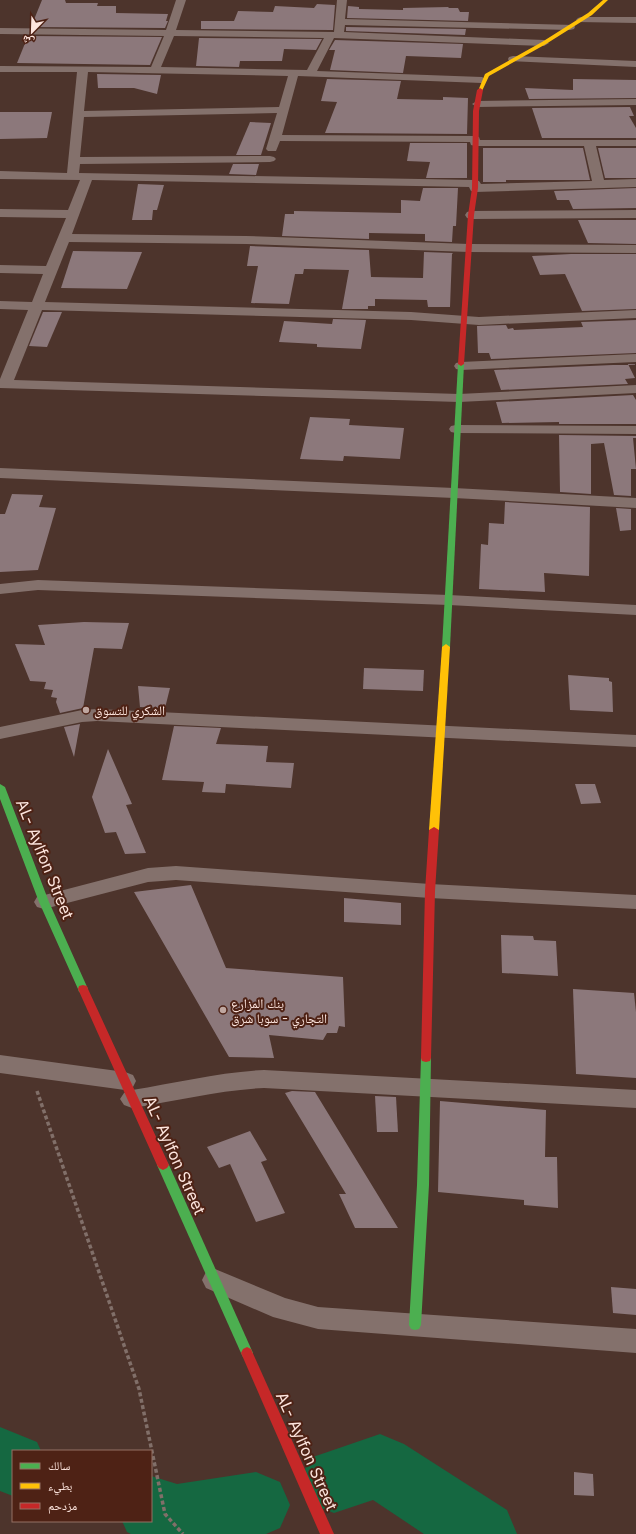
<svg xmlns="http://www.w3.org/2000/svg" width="636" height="1534" font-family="Inter,'Noto Naskh Arabic',sans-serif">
<rect width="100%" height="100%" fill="#4d342c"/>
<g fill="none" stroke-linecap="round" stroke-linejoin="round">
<g fill="#156841" fill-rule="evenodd">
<path d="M0,1427l37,15 4,9h-28v45l-13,-5z"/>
<path d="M380,1434l24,10 103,66 10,24h-93l-51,-34 -39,13 -24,-9 -10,-23 10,-23z"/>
<path d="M256,1472l24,10 10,23 -10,23 -14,6h-135l-4,-2 -5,-11h29v-45l26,8z"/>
</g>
</g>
<g fill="#8c787b">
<path d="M42,0h23l1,3h32l-1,3h19v7l52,1 -2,7h2l-3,7 -134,-1z"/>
<path d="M317,4l18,1 -2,25 -132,-1v-8h33l4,-10 35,1 2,-6 39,2z"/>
<path d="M348,6l11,1v2l44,1v-2l45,-1 1,1h9l2,4h9l-1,9 -121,-3z"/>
<path d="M346,27l120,2 -1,6 -119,-4z"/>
<path d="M28,36l134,1 -12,28 -133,-2z"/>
<path d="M199,38l123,1 -6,11 -32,-1 -2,12h-42l-1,6 -43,-1z"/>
<path d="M335,40l128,4 -2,14 -55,-2 -3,17 -73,-3 5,-20h-6z"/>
<path d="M97,74l64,1 -4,19 -23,-6h-36z"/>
<path d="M327,79l74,2 -4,18 46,1v-3l25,1 -1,36 -142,-1 12,-31 -16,-1z"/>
<path d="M573,79l63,1v18l-107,1 -4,-11 48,2z"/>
<path d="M630,107l4,9h-5l7,12v10h-94l-10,-30z"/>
<path d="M0,112h52l-5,26 -47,1z"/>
<path d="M250,122l21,1 -10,32h-25z"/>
<path d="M410,143h57v35h-41l4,-16 -23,-1z"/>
<path d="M483,148h100l7,32h-84v2h-23z"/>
<path d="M598,148h38v30h-31z"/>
<path d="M233,164h26l-3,11 -27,-1z"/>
<path d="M138,184l26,1 -7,25h-4l-1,10h-20z"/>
<path d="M423,188h35l-2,38h-3l-1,16 -27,-1v-7l-56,-1v6l-87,-3 3,-22h9v-3l107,2v-13l19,1z"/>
<path d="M636,188v20l-63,1 -4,-9h-12l-3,-9z"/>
<path d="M578,220h58v24l-48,-1z"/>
<path d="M250,246l119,4 2,27 52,1 1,-26 29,1 -1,1 -2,53h-22l-1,-7 -52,-1v7h-7v3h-26l7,-39 -45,-1 -1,5h-8l-6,30 -38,-1 7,-37h-11z"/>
<path d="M73,251l69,1 -15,37 -66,-1z"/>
<path d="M571,254h65v55l-54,2 -17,-37 -25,1 -8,-19z"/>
<path d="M43,312h19l-15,35 -18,-1z"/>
<path d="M333,319l33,1 -5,29 -44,-2v-3l-38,-2 5,-21 48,3z"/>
<path d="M636,320v33l-145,6 -2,-6h-11l-1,-27 29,-1 2,4 5,-1 1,2 69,-3 -2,-5z"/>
<path d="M628,364l7,14 -10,1 3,5 -127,6 -7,-20 142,-6z"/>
<path d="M633,395l3,5v24h-77v-2l-57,1 -6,-21z"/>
<path d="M310,417l40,2 -1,6 55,3 -4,31 -56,-3 -1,5 -43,-2z"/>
<path d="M559,435l77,1v2h-3l3,31h-5v27l-17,-1 -10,-52 -13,1v50l-31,-2z"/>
<path d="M12,494l31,1 -4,12 17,1 -18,62 -38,2v-58h5z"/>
<path d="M505,502l85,5 -1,69 -45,-3 1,19 -66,-3 2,-45 7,1 1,-22 15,1z"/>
<path d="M616,508l15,1v21l-11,1z"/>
<path d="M84,622l45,1 -7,26 -28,-1 -11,60 -23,5 -4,-11 1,-4 -6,-1 2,-7 -9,-1 2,-7 -16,-1 -15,-37 30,1 -7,-20z"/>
<path d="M364,668l60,2 -1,21 -60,-2z"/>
<path d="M568,675l41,3v3l3,1 1,30 -43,-2z"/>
<path d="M138,686l32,2 -5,20 -25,-1z"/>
<path d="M80,724l-6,33 -10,-30z"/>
<path d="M174,726l47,2 -5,16 52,2 -2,16 28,1 -3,25 -65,-4 -1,9 -23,-1 2,-10 -42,-2z"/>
<path d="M108,749l24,55 -6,1 20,48 -21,1 -9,-22 -11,1 -13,-36z"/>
<path d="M575,784h20l6,19 -20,1z"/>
<path d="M191,885l35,83 117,9 2,50 -6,-1 -2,7h-10l-4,7 -54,-5 5,23 -45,-1 -95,-165z"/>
<path d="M344,898l57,5v22l-57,-3z"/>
<path d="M501,935l32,1 1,4 22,1 2,35 -56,-3z"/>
<path d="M573,989l61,4 2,19v66l-60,-4z"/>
<path d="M292,1091l23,1 83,136h-43l-16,-34h7l-61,-101z"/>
<path d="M375,1096l21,1 2,35h-21z"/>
<path d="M440,1101l106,9 -1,47h12l1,51 -34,-3v-5l-86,-8z"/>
<path d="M250,1131l17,29 -6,2 24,51 -29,9 -26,-58 -11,4 -12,-21z"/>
<path d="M611,1287l25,2v26l-23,-2z"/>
<path d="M574,1472l19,2 1,22 -20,-1z"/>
</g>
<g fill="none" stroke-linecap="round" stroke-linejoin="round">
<path stroke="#816f69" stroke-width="3.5" stroke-dasharray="4 2.5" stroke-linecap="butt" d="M37,1091l102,298 26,125 18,20"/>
<g fill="#84716c" fill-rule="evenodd">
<path d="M176,0h10l-10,30 158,2 3,-32h10l-2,19 229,6 1,2 -1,2 -4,1 -225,-5 -1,7 200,8 5,3 -5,3 -210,-8 -17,33 165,6 5,3 -5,3 -184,-7 -16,59 193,1 4,1 1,3h156v6h-40l8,34 32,-1v8l-161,5 -4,-1 -2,-4 -377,-7 -20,54 174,2 223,8 167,1v8l-167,-1 -223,-8 -177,-2 -24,60 366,10 68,5 157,-7v8l-157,7 -68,-5 -369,-10 -28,70 445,14 177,-9v8l-177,9 -459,-14v-9l28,-69 -28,-1v-8l32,1 11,-28 -43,-1v-8l46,1 20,-48 -66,-1v-8l68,1 12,-30 -80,-1v-8l67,2 10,-101h-77v-6l151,1 13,-31 -164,-2v-6l166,2zM174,36l150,2 -17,32 -146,-3zM88,72l200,4 -9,31 -195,4zM277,113l-11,36 2,2h8l4,-10 190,1 1,3 4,1h109l8,35 -111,3 -2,-3 -4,-1 -396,-7 1,-9 190,-2 4,-1 2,-2 -2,-2 -4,-1 -190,1 4,-40z"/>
<path d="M581,17h55v6l-58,-1 -2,-2 2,-2z"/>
<path d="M513,56l123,5v6l-127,-6 -1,-2 1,-2z"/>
<path d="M636,99v6l-159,2 -5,-3 5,-3z"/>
<path d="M636,210v8l-165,1 -4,-1 -2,-3 2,-3 4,-1z"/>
<path d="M636,354v8l-175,8 -5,-1 -2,-3 2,-3 5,-1z"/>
<path d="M456,425l180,1v8l-180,-1 -5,-1 -2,-3 2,-3z"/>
<path d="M0,468l454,20 182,10v10l-182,-10 -454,-20z"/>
<path d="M38,580l411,15 187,10v10l-187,-10 -411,-15 -38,4v-10z"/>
<path d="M97,709l539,26v12l-539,-26 -15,1 -82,17v-12l82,-17z"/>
<path d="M176,866l254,18 206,11v14l-206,-11 -254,-18 -28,2 -104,27 -7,-2 -3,-5 3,-5 111,-29z"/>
<path d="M0,1055l125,17 8,3 3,6 -3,6 -8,3 -125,-17z"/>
<path d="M264,1070l372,20v18l-372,-20c-44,2 -88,13 -132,20l-8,-3 -4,-6 4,-6 8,-3c44,-7 88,-18 132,-20z"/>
<path d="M215,1269l70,29 33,9 318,22v24l-318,-24 -45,-12 -67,-29 -4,-8 4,-8z"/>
</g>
<g fill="#4caf50" fill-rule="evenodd">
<path d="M461,362l3,2 -14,283 -4,3 -4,-3 16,-283z"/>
<path d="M0,784l5,3 44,115 39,87 -1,3 -4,1 -4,-1 -1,-3 -39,-87 -39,-103z"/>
<path d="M426,1054l4,1 1,3 -2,127 -8,140 -2,4 -4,1 -4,-1 -2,-4 8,-140 4,-127 1,-3z"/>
<path d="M163,1160l4,2 2,3 84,188 -2,4 -4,2 -4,-2 -2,-4 -84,-188 2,-3z"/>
</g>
<g fill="#ffc107" fill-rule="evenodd">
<path d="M603,0h5l-16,15 -46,29 -57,32 -7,15h-4l7,-17 57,-32 46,-29z"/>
<path d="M446,644l4,3 -11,183 -5,3 -5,-3 13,-183z"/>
</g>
<g fill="#c62828" fill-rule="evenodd">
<path d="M480,88l3,2 -4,21 -1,77 -4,27 -10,149 -3,2 -3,-2 10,-149 4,-27 1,-77 4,-21z"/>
<path d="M434,827l5,3 -4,61 -4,167 -1,3 -4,1 -4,-1 -1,-3 4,-167 4,-61z"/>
<path d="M83,985l4,1 1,3 81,176 -2,3 -4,2 -4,-2 -2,-3 -79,-176 1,-3z"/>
<path d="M247,1347l4,2 83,185h-14l-79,-181 2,-4z"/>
</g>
</g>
<g fill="#bfa7a0" stroke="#4e2215" stroke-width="1.5">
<circle cx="86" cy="710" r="4"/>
<circle cx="223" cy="1010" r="4"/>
</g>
<g text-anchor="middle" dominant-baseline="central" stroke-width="4" stroke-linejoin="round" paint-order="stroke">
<g font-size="13" fill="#fde5de" stroke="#4e2215" text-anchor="start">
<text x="94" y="710">الشكري للتسوق</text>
<text x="231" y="1003">بنك المزارع<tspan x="231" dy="15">التجاري - سوبا شرق</tspan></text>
</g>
<g font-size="16" fill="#fde5de" stroke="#4e2215">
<text transform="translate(45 859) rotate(68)">AL- Aylfon Street</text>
<text transform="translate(175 1155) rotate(66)">AL- Aylfon Street</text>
<text transform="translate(307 1451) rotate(66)">AL- Aylfon Street</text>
</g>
</g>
<rect x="12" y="1450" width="140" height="72" fill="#4e2215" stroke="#947065"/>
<rect x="20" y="1463" width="20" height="6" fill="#4caf50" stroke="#947065"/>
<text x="48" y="1470" font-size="12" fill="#fde5de">سالك</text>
<rect x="20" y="1483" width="20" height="6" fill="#ffc107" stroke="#947065"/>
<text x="48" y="1490" font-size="12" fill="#fde5de">بطيء</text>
<rect x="20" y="1503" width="20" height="6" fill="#c62828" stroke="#947065"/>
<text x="48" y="1510" font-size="12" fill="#fde5de">مزدحم</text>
<g transform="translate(32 32) rotate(203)" stroke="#4e2215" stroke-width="3" paint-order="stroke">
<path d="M0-3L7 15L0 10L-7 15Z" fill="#fde5de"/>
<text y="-6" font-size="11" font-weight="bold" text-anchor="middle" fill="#fde5de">ش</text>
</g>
</svg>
